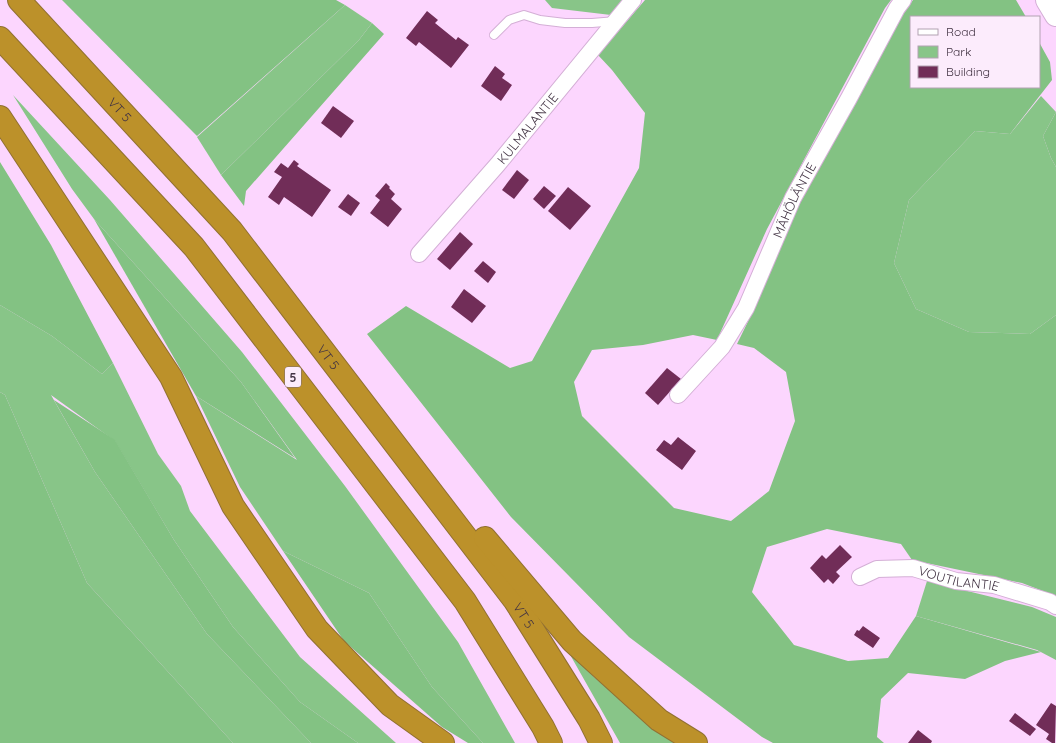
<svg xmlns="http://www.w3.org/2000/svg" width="1056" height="743" font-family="Quicksand,sans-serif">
<rect width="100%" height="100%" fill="#fcd6fe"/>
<g fill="#88c588">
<path d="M545,0h78l-12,15 -59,-7z"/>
<path d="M345,5l27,18 -13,17 -138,135 -24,-38z"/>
<path d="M13,95l97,105 132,152 103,134 113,156 57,101h-32l-51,-56 -63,-94 -86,-42 -43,-64 -44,-91 101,64 -56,-78 -147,-163 -22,-30z"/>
<path d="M1041,96l15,16 -13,24 8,22 5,9v148l-26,19 -61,-2 -53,-23 -22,-46 15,-63 66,-69 35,3z"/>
<path d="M0,305l52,31 50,38 11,-11 45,91 23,32 9,25 110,146 96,86h-38l-58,-41 -67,-75 -59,-87 -59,-99 -64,-46 44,77 112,162 104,109h-78l-146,-160 -82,-188 -5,-3z"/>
<path d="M927,581l105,26 24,10v43l-19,-10 -121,-34z"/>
<path d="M564,644l30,33 67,57 13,9h-54z"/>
</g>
<g fill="#83c283">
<path d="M62,0h274l9,5 -148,131z"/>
<path d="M645,0h246l-6,8 -118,221 -50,111 -24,-5 -50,10 -51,5 -18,32 8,34 92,92 57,13 38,-30 26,-70 -9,-49 -32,-24 -17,-4 22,-45 38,-97 104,-185 12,-17h103l10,17h-115v70h128v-45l11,20 2,18 -42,54 -35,-3 -66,69 -15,63 22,46 53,23 61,2 26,-19v281l-34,-13 -110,-23 -11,-16 -74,-15 -60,18 -15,45 42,53 54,16 40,-3 28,-42 125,36 -36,9 -40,18 -57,-6 -27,26 -4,38 7,6h-111l-11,-6 -133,-100 -118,-120 -144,-183 39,-28 104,62 22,-7 107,-193 6,-55 -33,-43 -14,-15z"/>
<path d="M372,23l12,11 -138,157 -2,15 -23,-31 138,-135z"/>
<path d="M1056,112v55l-5,-9 -8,-22z"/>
<path d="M0,162l51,83 62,118 -11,11 -50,-38 -52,-31z"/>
<path d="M94,219l147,163 54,76 -99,-62z"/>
<path d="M0,392l5,3 82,188 146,160h-233z"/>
<path d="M54,400l61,40 59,100 59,87 67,75 58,41h-47l-104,-109 -112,-162z"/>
<path d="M283,551l86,42 63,94 51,56h-15l-26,-16 -98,-86z"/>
</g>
<g fill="#712d58">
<path d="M427,11l11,9 -3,3 21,17 2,-3 11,8 -18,23 -32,-26 -3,4 -10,-8z"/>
<path d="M495,66l10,8 -3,4 10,7 -11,16 -20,-15z"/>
<path d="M333,106l21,15 -13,17 -20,-15z"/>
<path d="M294,160l5,4 -2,2 34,24 -19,27 -28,-20 -5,8 -11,-8 14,-20 -8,-5 7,-9 7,5z"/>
<path d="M517,170l12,10 -15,19 -12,-9z"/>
<path d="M386,183l4,4 -1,1 6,6 -4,5 11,10 -14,18 -18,-14 10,-13 -5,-4z"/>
<path d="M544,186l12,10 -12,13 -11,-10z"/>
<path d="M568,187l23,19 -21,24 -22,-19z"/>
<path d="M348,194l12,9 -9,13 -13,-9z"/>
<path d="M460,232l13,12 -23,26 -13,-11z"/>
<path d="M483,261l13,11 -8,11 -14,-12z"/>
<path d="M464,289l22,17 -14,17 -21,-16z"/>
<path d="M667,368l14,11 -23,26 -13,-12z"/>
<path d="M678,437l18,14 -14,19 -26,-20 8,-10 7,5z"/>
<path d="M840,545l12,12 -16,15 4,4 -7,8 -5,-5 -4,4 -14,-15 12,-13 4,4z"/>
<path d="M863,626l17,12 -7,10 -19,-13 3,-5 2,1z"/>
<path d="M1051,703l5,3 -1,37h-3l-6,-4 3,-5 -13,-9z"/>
<path d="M1015,713l21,16 -6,7 -21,-15z"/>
<path d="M918,730l14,11 -1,2h-23z"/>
</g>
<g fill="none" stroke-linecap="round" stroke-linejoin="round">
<g stroke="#d4afd6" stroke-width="10">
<path id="lane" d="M494,35l15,-15 15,-5 16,5 25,3h27l24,-2"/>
</g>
<g stroke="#d4afd6" stroke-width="18">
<g id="street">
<path id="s1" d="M419,254l79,-90 135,-164"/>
<path id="s2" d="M678,395l44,-48 24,-39 47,-110 56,-100 48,-90 6,-8"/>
<path id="s3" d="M860,577l17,-8 36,-1 43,13 38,4 56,17 6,4"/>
</g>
</g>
<g stroke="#d4afd6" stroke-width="24">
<path id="secondary" d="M1047,0l9,15"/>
</g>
<g stroke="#917033" stroke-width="24">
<g id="highway">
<path id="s4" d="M19,0l213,231 283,370 74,118 12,24"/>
<path d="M0,38l194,209 271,354 78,126 8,16"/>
<path d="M0,117l171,260 62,129 84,123 73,76 53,38"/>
<path d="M485,538l87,103 87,79 37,23"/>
</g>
</g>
<use href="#lane" stroke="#fff" stroke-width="8"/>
<use href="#street" stroke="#fff" stroke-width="16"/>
<use href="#secondary" stroke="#fff" stroke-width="22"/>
<use href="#highway" stroke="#bc912a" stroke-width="22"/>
</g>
<g text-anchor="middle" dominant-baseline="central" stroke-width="4" stroke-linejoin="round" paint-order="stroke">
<rect fill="#fcecfc" stroke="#7a6a7a" stroke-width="1" x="285" y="367" width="16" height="20" rx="3"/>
<g font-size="12" font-weight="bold" fill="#423343">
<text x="293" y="377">5</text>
</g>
<g font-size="13" fill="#423343" stroke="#fcecfc">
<text stroke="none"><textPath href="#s4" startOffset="149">VT 5</textPath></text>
<text stroke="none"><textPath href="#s1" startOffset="166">KULMALANTIE</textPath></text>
<text stroke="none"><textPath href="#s2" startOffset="229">MÄHÖLÄNTIE</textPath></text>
<text stroke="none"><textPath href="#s4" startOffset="473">VT 5</textPath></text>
<text stroke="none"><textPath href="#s3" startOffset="102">VOUTILANTIE</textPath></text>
<text stroke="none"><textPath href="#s4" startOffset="797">VT 5</textPath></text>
</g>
</g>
<rect x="910" y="16" width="130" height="72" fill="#fcecfc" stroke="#b2a2b2"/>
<rect x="918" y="29" width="20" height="6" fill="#ffffff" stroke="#b2a2b2"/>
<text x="946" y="36" font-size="12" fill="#423343">Road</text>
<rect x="918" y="46" width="20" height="12" fill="#88c588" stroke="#b2a2b2"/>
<text x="946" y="56" font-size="12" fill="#423343">Park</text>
<rect x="918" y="66" width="20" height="12" fill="#712d58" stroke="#b2a2b2"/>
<text x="946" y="76" font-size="12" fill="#423343">Building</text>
</svg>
